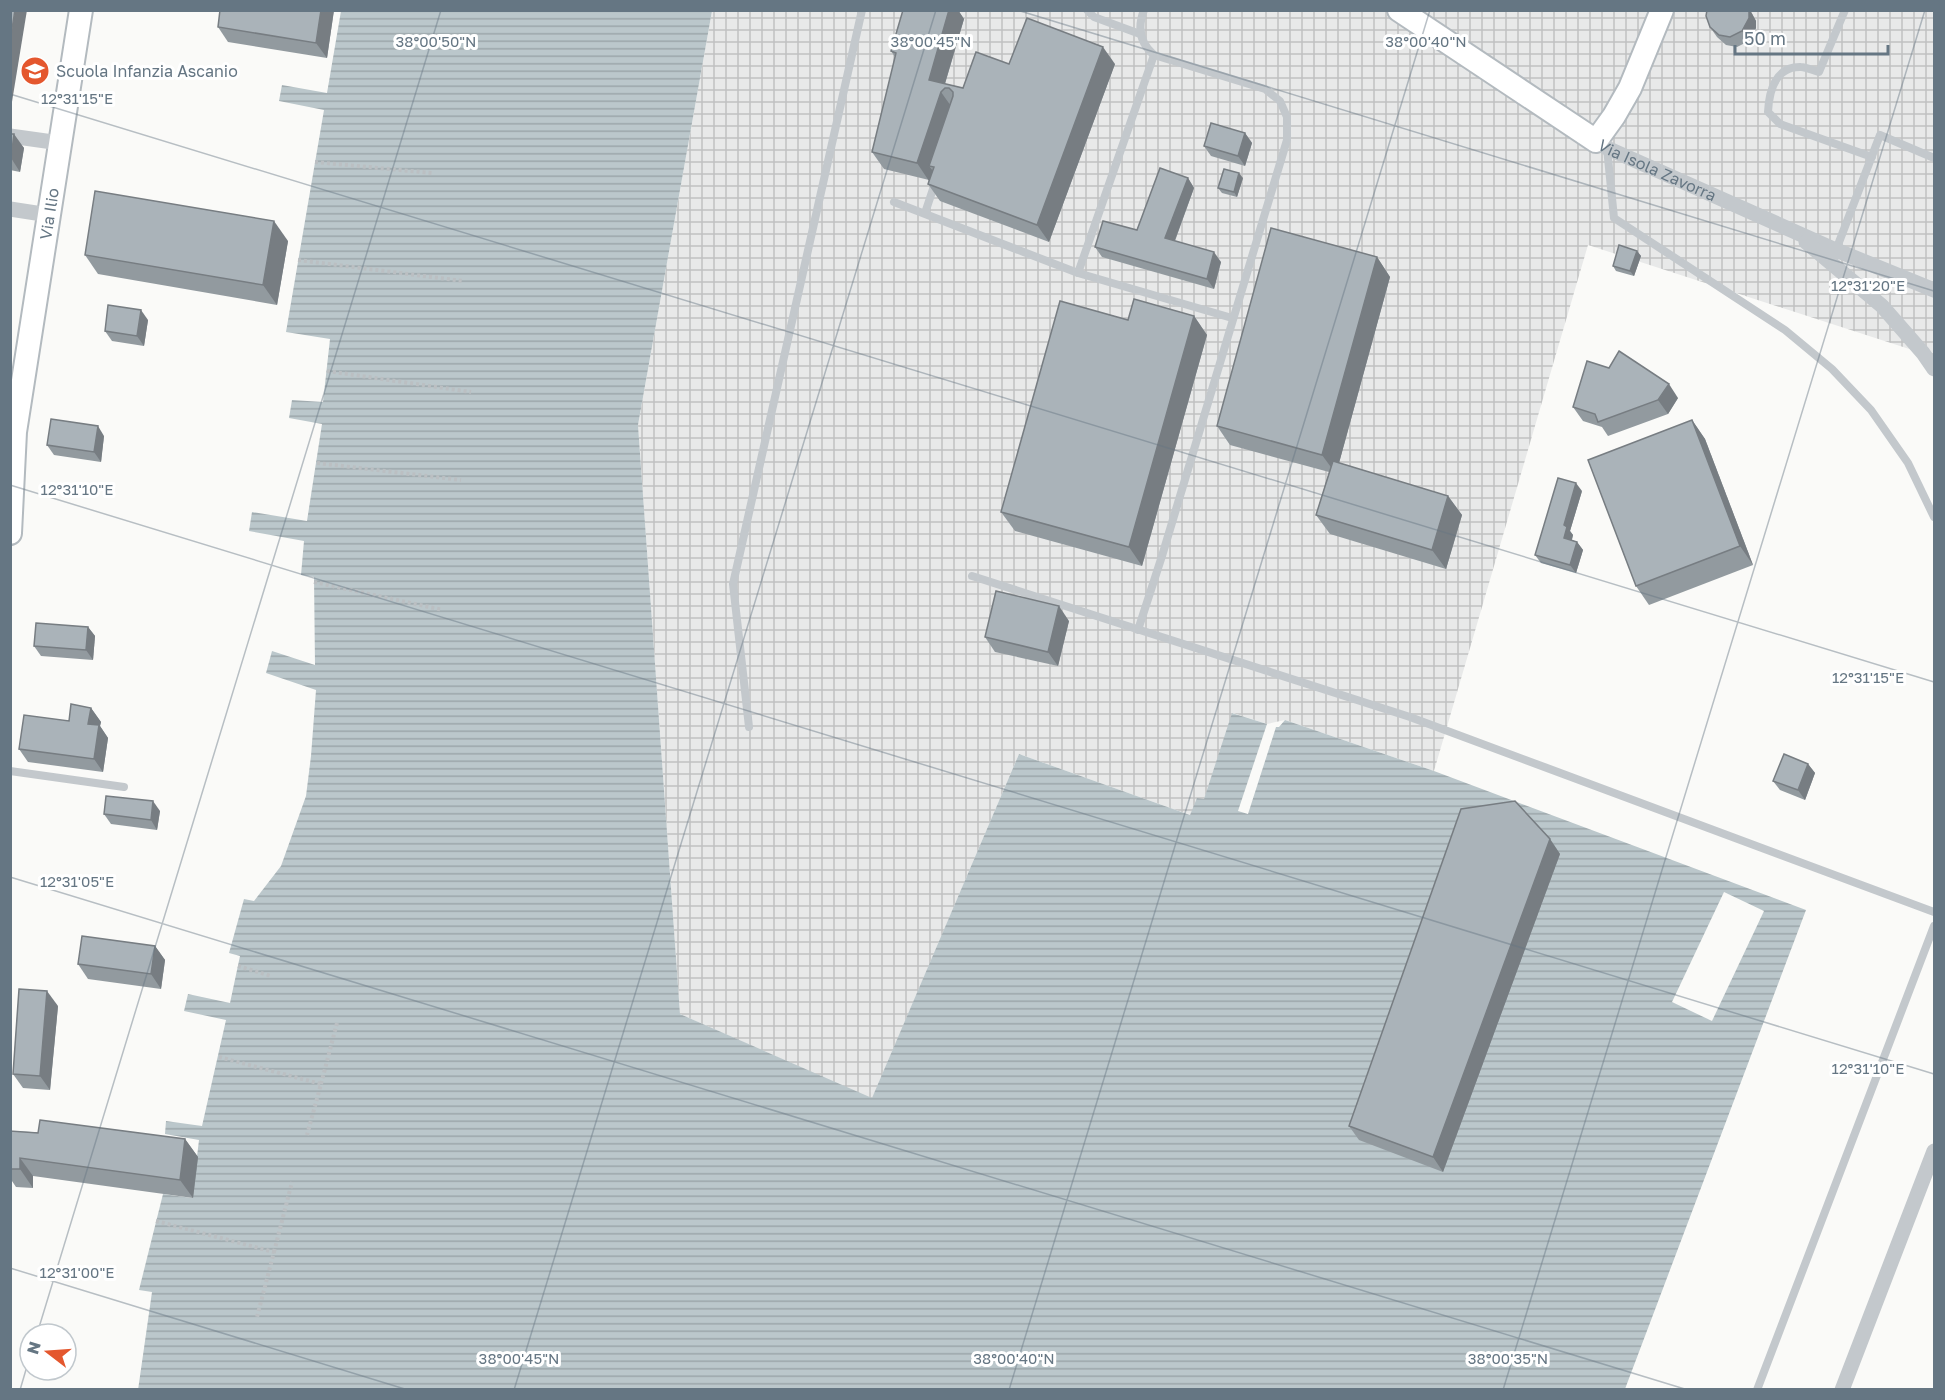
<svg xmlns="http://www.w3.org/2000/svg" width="1945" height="1400" font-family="'Golos Text',sans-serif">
<defs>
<pattern id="industrial-grid" width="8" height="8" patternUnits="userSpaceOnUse" patternTransform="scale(1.5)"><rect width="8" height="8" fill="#e8e9e9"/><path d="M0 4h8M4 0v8" fill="none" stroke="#c0c1c2"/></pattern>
<pattern id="water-rules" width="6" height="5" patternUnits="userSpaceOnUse" patternTransform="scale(1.5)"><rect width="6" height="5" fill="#bbc7cb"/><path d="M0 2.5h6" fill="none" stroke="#9ca6aa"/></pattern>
</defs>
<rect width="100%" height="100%" fill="#fafaf8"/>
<path fill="url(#industrial-grid)" d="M712,11h1222v346l-346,-112 -154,526 -149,-51 -18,4 -34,-11 -29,87 -14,15 -171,-61 -147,345 -192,-85 -42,-589z"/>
<path fill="url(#water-rules)" d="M341,11h371l-74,414 42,589 192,84 147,-344 171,61 7,-17 7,1 28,-86 35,11 -29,87 10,3 28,-87h3l6,-7 149,51 372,139 -181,479 -1487,1 14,-98 -13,-2 24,-96 29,4 7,-58 -34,-6 1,-13 36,5 24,-106 -42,-9 4,-17 42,9 10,-47 -11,-3 15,-54 10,2 27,-35 25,-70 5,-40 5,-66 -50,-17 6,-22 43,14 -1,-88 -13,-2 3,-34 -55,-10 3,-19 55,9 15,-97 -33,-6 3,-18 31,2 7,-63 -44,-7 38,-222 -45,-9 3,-16 45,8z"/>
<path fill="#fafaf8" d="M1724,892l40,19 -52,110 -40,-19z"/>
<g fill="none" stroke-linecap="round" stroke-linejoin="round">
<g stroke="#b3babf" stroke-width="26">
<g id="secondary">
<path d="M1399,10l197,131 18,-25 16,-28 32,-78"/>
<path id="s2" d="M10,533l5,-101 66,-422"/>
</g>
</g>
<g stroke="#bbbfc2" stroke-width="4" stroke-dasharray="3 3" stroke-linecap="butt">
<path d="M315,162l117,11"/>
<path d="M298,260l165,21"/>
<path d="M327,371l144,21"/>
<path d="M317,463l144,17"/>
<path d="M314,582l129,28"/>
<path d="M238,966l33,10"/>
<path d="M219,1057l102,27 -14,51"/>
<path d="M321,1084l16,-61"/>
<path d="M156,1221l118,31 -17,65"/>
<path d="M274,1252l18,-70"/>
</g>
<g stroke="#c3c8cc" stroke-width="8">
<path d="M1087,10l7,7 46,17"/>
<path d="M1845,10l-26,62c-5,-1 -13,-5 -18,-5 -26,-1 -32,25 -33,45l12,12 92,33"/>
<path d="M1607,148l7,70 171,112 47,39 39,41 37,53 26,54"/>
<path d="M894,202l184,71 154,45"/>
<path d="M925,213l10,-30"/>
<path d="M1836,250l44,-115 54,23"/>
<path d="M1078,273l76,-218"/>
<path d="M972,576l438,141 524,195"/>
<path d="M1138,630l24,-74 125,-416v-23l-7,-16 -15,-12 -111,-34c-14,-12 -17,-27 -10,-45"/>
<path d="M749,727l-16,-143 129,-574"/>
<path d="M10,771l114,16"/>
<path d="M1757,1390l177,-464"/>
</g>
<g stroke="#c3c8cc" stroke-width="15">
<path d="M10,136l50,7"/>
<path id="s1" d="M1596,141l11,7 229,102 98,40"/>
<path d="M10,209l39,6"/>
<path d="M1806,242l76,64 41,47 11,16"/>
<path d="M1842,1390l92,-239"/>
</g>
<use href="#secondary" stroke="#fff" stroke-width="22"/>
</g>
<g fill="#929a9f">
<path d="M334,10l-7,48 -99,-16 -10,-15z"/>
<path d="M949,10h9l6,9 -19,65 18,4 46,-24h106l-66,178 -109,-41 -12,-17 1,-4 -45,-11 -12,-17 23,-95 -4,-6z"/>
<path d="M1707,10h43l6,11v7l-7,13 -12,6 -11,-2 -9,-8 -7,-10z"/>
<path d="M1245,133l7,10 -7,23 -34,-10 -7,-10z"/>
<path d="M10,134l14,14 -4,24 -10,-2z"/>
<path d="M1188,178l6,10 -19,53 46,21 -7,27 -112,-32 -7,-10 42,-17z"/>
<path d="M1243,178l-6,19 -15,-4 -4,-5z"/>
<path d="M288,241l-11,64 -179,-31 -13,-19z"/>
<path d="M1637,251l4,5 -7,20 -18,-5 -3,-5z"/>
<path d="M1377,257l13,20 -51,186 109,33 14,19 -16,54 -116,-35 -14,-19 13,-43 -99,-27 -13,-19z"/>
<path d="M1194,316l13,19 -65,231 -127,-35 -14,-19 127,-192z"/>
<path d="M148,320l-4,26 -32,-5 -7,-10z"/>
<path d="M1678,398l-10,16 -60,22 -6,-9 -19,-6 -10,-14z"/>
<path d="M1692,420l13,19 48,126 -104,40 -13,-19z"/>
<path d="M104,436l-3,26 -47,-7 -7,-10z"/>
<path d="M1582,491l-12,40 3,4 -1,5 5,2 6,8 -7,23 -35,-10 -6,-8z"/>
<path d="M1069,621l-11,45 -63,-14 -10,-15z"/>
<path d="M88,627l7,9 -2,24 -52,-4 -7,-10z"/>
<path d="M91,708l10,14 -1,4 8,12 -5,34 -75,-10 -9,-13z"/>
<path d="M1808,764l7,9 -10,27 -25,-10 -7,-9z"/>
<path d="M160,811l-3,19 -46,-6 -7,-10z"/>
<path d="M1550,839l10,15 -117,318 -84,-32 -10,-14z"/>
<path d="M155,946l10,14 -4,29 -73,-10 -10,-15z"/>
<path d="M58,1006l-8,84 -27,-2 -10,-14z"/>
<path d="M10,1131l175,8 13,18 -5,41 -160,-22v12l-17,-1 -6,-9z"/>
</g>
<g fill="#777d82">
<path d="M15,10h12l-17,104v-73z"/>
<path d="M321,10h13l-7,48 -11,-15z"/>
<path d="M949,10h9l6,9 -21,71 -2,2 12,17 -24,57 4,5 -4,10 -12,-18 12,-83z"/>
<path d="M1749,10h1l6,11v7l-7,13 -7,-10z"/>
<path d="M1103,47l12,17 -66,178 -12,-17z"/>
<path d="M1245,133l7,10 -7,23 -7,-10z"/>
<path d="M14,134l10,14 -4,24 -9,-14z"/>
<path d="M1239,173l4,5 -6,19 -3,-5z"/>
<path d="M1188,178l6,10 -22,60 -7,-10z"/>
<path d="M274,221l14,20 -11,64 -14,-20z"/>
<path d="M1637,251l4,5 -7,20 -4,-5z"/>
<path d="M1214,252l7,10 -7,27 -7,-10z"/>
<path d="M1377,257l13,20 -54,197 -14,-19z"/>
<path d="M141,310l7,10 -4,26 -7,-10z"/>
<path d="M1194,316l13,19 -65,231 -13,-19z"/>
<path d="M1669,384l9,14 -10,16 -10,-14z"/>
<path d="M1692,420l13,19 48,126 -13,-19z"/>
<path d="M98,426l6,10 -3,26 -7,-10z"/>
<path d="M1576,483l6,8 -12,40 3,4 -3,11 -6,-8v-13z"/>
<path d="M1448,496l14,19 -16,54 -14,-19z"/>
<path d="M1577,542l6,8 -7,23 -6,-8z"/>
<path d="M1059,606l10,15 -11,45 -10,-14z"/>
<path d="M88,627l7,9 -2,24 -7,-10z"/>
<path d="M91,708l10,14 -1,4 8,12 -5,34 -9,-13 -6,-35z"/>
<path d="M1808,764l7,9 -10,27 -7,-10z"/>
<path d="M153,801l7,10 -3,19 -6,-10z"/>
<path d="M1550,839l10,15 -117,318 -10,-15z"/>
<path d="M155,946l10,14 -4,29 -10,-15z"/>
<path d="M47,991l11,15 -8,84 -10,-14z"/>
<path d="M185,1139l13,18 -5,41 -13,-18z"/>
<path d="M20,1158l13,18v12l-13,-19z"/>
</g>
<g fill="#aab3b9" stroke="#777d82" stroke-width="1.5">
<path d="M10,10h5l-5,31z"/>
<path d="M220,10h101l-5,33 -98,-16z"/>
<path d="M903,10h46l-20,70 34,8 13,-36 33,12 18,-46 76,29 -66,178 -109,-41 6,-17 -5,-1 24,-70v-4l-4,-4h-4l-4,4 -24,71 -45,-11 24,-99 -5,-2z"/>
<path d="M1707,10h42v8l-7,13 -12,6 -11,-2 -9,-8 -4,-11z"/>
<path d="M1211,123l34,10 -7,23 -34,-10z"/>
<path d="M10,134h4l-3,24h-1z"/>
<path d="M1160,168l28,10 -23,60 49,14 -7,27 -112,-32 8,-26 34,9z"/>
<path d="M1224,169l15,4 -5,19 -16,-4z"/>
<path d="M95,191l179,30 -11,64 -178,-30z"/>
<path d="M1271,228l106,29 -55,198 -105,-29z"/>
<path d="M1619,245l18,6 -7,20 -17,-5z"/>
<path d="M1134,299l60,17 -65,231 -128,-35 59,-211 68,19z"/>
<path d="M108,305l33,5 -4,26 -32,-5z"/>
<path d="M1619,351l50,33 -11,16 -60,22 -3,-8 -22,-7 14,-46 22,7z"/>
<path d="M51,419l47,7 -4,26 -47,-7z"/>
<path d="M1692,420l48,126 -104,40 -48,-126z"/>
<path d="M1333,461l115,35 -16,54 -116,-35z"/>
<path d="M1558,478l18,5 -12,42 3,2 -3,11 13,4 -7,23 -35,-10z"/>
<path d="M996,591l63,15 -11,46 -63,-15z"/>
<path d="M36,623l52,4 -2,23 -52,-4z"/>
<path d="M71,704l20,4 -3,16 11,1 -5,34 -75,-10 5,-34 45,6z"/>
<path d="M1784,754l24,10 -10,26 -25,-9z"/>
<path d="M106,796l47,5 -2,19 -47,-6z"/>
<path d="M1515,801l35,38 -117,318 -84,-31 112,-317z"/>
<path d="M82,936l73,10 -4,28 -73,-10z"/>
<path d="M19,989l28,2 -7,85 -27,-2z"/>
<path d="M40,1120l145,19 -5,41 -160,-22v11h-10v-38l28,2z"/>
</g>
<path fill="none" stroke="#657683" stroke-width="1.5" stroke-opacity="0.45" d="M1017,10l917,281M10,94l1924,588M10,485l1924,589M10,877l1678,513M10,1268l398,122M37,1334l404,-1324M20,1390l10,-34M514,1390l422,-1380M1009,1390l421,-1380M1503,1390l422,-1380"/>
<defs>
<g id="school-disc" transform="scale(1.5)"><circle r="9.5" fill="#e4572e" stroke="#fff"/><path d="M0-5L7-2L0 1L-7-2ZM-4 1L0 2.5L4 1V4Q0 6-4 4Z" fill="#fff"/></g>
</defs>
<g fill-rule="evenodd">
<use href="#school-disc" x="35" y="71"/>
</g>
<g text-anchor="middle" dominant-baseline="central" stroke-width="6" stroke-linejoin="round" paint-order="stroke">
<g font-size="16" fill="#657683" stroke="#fff" text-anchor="start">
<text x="56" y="71">Scuola Infanzia Ascanio</text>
</g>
<g font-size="16" fill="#657683" stroke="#fff">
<text stroke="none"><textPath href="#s1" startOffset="68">Via Isola Zavorra</textPath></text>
<text stroke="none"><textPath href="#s2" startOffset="322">Via Ilio</textPath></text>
</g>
</g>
<g font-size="15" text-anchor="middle" fill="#657683" stroke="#fff" stroke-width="6" stroke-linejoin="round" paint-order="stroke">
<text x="436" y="47">38°00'50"N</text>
<text x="931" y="47">38°00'45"N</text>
<text x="1426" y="47">38°00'40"N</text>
<text x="77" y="104">12°31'15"E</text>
<text x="1868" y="291">12°31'20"E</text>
<text x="77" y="495">12°31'10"E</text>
<text x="1868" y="683">12°31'15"E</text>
<text x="77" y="887">12°31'05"E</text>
<text x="1868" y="1074">12°31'10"E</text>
<text x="77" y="1278">12°31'00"E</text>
<text x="519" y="1364">38°00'45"N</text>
<text x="1014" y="1364">38°00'40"N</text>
<text x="1508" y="1364">38°00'35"N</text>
</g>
<rect width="1945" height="1400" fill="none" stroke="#657683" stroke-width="24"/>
<g transform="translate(48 1352) rotate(287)"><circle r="28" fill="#ffffff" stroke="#c1c8cd" stroke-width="1.5"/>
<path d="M0-4.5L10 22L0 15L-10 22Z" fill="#e4572e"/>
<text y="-9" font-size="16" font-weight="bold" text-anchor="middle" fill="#657683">N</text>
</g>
<path d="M1735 45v9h153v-9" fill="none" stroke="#657683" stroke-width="3"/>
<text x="1744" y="45" font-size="18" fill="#657683" stroke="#ffffff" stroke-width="4.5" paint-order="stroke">50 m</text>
</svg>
